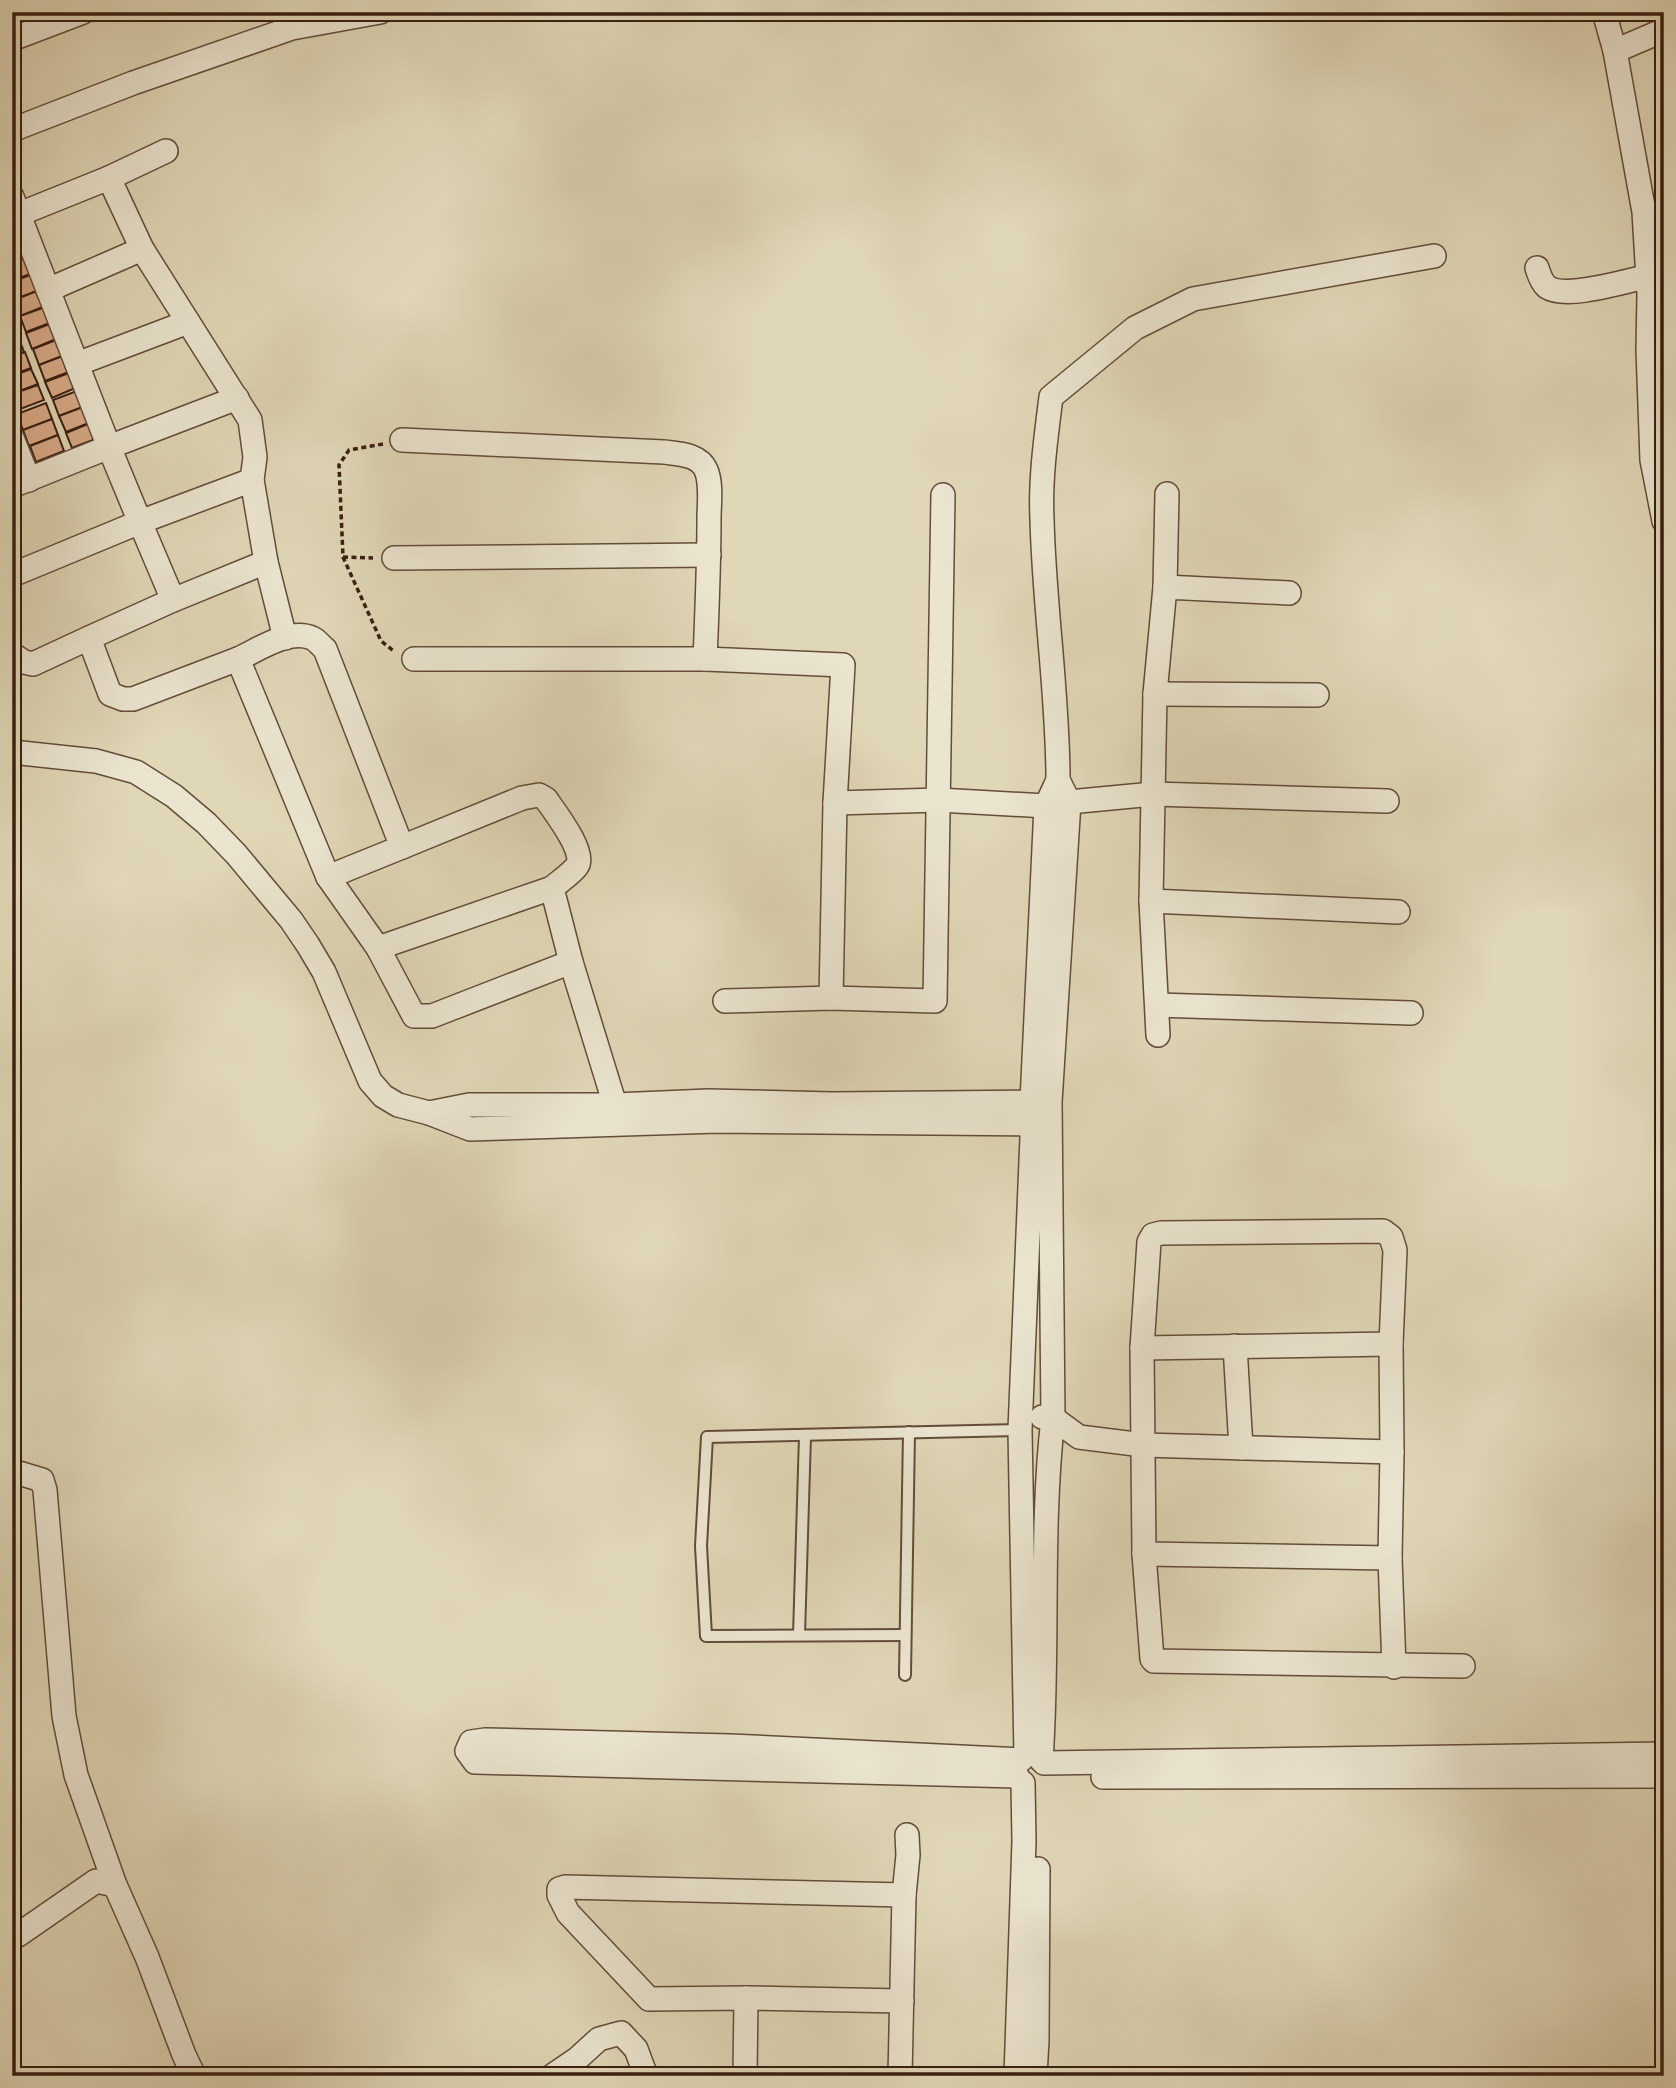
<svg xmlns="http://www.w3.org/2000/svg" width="1676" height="2088" font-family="'IM FELL French Canon',serif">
<rect width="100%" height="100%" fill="#e0d7b7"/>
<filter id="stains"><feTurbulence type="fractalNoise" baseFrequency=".00286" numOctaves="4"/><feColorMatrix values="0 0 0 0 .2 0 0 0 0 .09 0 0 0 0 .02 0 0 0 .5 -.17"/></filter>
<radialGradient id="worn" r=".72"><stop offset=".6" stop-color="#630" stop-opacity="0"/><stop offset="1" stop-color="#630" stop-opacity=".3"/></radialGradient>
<g fill="#d9ab89" stroke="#391e11" stroke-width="2">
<path d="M23,240l6,16 -17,6v-18z"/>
<path d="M29,256l6,16 -23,9v-18z"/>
<path d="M35,273l7,16 -29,11 -1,-18z"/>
<path d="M42,289l6,16 -28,11 -6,-16z"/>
<path d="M48,306l7,15 -29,11 -6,-16z"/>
<path d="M55,322l6,15 -29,12 -6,-16z"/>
<path d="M18,336l6,16 -12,4v-18z"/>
<path d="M61,338l6,16 -28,11 -6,-16z"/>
<path d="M25,352l6,16 -19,7v-18z"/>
<path d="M68,354l6,16 -29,11 -6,-16z"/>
<path d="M31,369l7,15 -26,10v-18z"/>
<path d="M74,371l6,15 -28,12 -7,-16z"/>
<path d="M38,385l6,15 -29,11 -3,-8v-9z"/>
<path d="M82,389l6,16 -29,11 -6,-16z"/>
<path d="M46,403l6,16 -29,11 -6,-16z"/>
<path d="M88,405l6,16 -28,11 -7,-16z"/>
<path d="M52,419l6,16 -29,11 -6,-16z"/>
<path d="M95,421l6,16 -29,11 -6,-15z"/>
<path d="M58,435l6,16 -28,11 -6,-16z"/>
</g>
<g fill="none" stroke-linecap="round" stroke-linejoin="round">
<g stroke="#634c3a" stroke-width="14">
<g id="service">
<path d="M799,1635l6,-199"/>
<path d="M905,1635l-199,1 -5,-90 6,-109 313,-7"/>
<path d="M905,1675l4,-243"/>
</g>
</g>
<g stroke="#634c3a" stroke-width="26">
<g id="minor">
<path d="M1604,12l11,39 29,161 5,83 -1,55 4,110 12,61"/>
<path d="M12,39l71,-27"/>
<path d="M1615,51l49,-21"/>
<path d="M12,130l121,-47 159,-55 88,-16"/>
<path d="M109,178l57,-27"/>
<path d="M12,197l97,250 128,-49"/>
<path d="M12,217l97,-39 33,71 108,171 5,37 -3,23 14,82 19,76"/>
<path d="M1537,268c2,6 4,14 10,19 19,13 79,-6 102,-11"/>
<path d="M48,290l94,-41"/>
<path d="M77,364l111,-42"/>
<path d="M12,438l17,42"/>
<path d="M402,440l262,12c14,2 35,2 42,18 6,14 3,34 3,49 0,46 -2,93 -4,140"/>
<path d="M12,486l97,-39 31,75 -128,53"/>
<path d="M394,558l315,-3"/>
<path d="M1165,587l2,-93"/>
<path d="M173,600l-33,-78 112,-42"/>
<path d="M89,638l84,-38 93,-38"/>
<path d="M12,654l12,8 9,2 56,-26 21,56 13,5h10l105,-40 90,218 50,71 36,68h18l139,-54 44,143"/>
<path d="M238,659c20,-9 51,-31 74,-21 5,2 9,8 13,11l77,198 -74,30"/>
<path d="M414,659h291l138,6 -8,138 -4,195"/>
<path d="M1155,694l162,1"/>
<path d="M12,752l84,9 40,11 38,24 32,27 30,31 55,66 17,25 16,27 46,109 13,15 15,9 31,8 41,16 247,-8 326,3"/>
<path d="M1058,780c0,-87 -14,-174 -16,-261 -2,-40 4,-82 9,-122l84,-69 58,-29 241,-43"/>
<path d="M835,803l104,-3 107,6 23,-4 84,-8 234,7"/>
<path d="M402,847l120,-49 17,-3 7,4c8,12 41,54 31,67 -6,8 -17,15 -25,22l19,74"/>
<path d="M1151,901l247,11"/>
<path d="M378,948l174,-60"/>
<path d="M725,1001l106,-3 104,3 8,-506"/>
<path d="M1157,1005l254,8"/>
<path d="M1158,1035l-7,-134 4,-207 10,-107 124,6"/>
<path d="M429,1113l40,-8h146l93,-4 124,3 216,-2"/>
<path d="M1235,1346l6,102"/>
<path d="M1142,1348l249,-4"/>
<path d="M1042,1417l11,1 26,19 64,8 249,7 -2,106 -246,-4 8,105 2,2 309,5"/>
<path d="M12,1471l30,9 3,10 19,226 12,59 39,110 32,72 37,98 10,21"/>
<path d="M1144,1554l-2,-206 7,-106 4,-7 8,-2 222,-2 8,6 4,13 -4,94 1,108"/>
<path d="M1390,1558l4,109"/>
<path d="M1026,1756l-6,-326 12,-293 -1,-14 15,-317 12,-26 11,22 -19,300 3,316c-13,113 -4,228 -12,342"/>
<path d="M1044,1763l620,-9"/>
<path d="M1017,1776l-542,-14 -8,-11 4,-9 14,-2 245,6 291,14"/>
<path d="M1103,1777l561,-1"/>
<path d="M12,1934l6,1 78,-54 19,4"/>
<path d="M902,2001l-156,-3 -97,1 -81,-86 -9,-18v-6l6,-2 339,8"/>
<path d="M552,2076l25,-17 22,-20 22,-6 15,16 10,27"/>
<path d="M745,2076l1,-78"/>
<path d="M900,2076l4,-181 4,-40 -1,-20"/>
<path d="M1016,2076l8,-234 -1,-59"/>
<path d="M1035,2076l2,-36 1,-171"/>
</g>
</g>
<g stroke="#391e11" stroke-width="3.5" stroke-dasharray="5 3.5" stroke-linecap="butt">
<path d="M383,444l-34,6 -10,15 4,92 38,84 14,11"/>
<path d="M343,557l30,1"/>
</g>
<use href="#service" stroke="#ebe5d0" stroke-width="10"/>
<use href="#minor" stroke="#ebe5d0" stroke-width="23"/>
</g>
<rect width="1676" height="2088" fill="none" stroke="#e0d7b7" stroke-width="42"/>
<rect x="14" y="14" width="1648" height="2060" fill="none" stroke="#391e11" stroke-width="3.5"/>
<rect x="21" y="21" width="1634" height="2046" fill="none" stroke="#391e11" stroke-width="2"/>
<rect width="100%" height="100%" filter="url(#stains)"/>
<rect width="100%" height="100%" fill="url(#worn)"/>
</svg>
